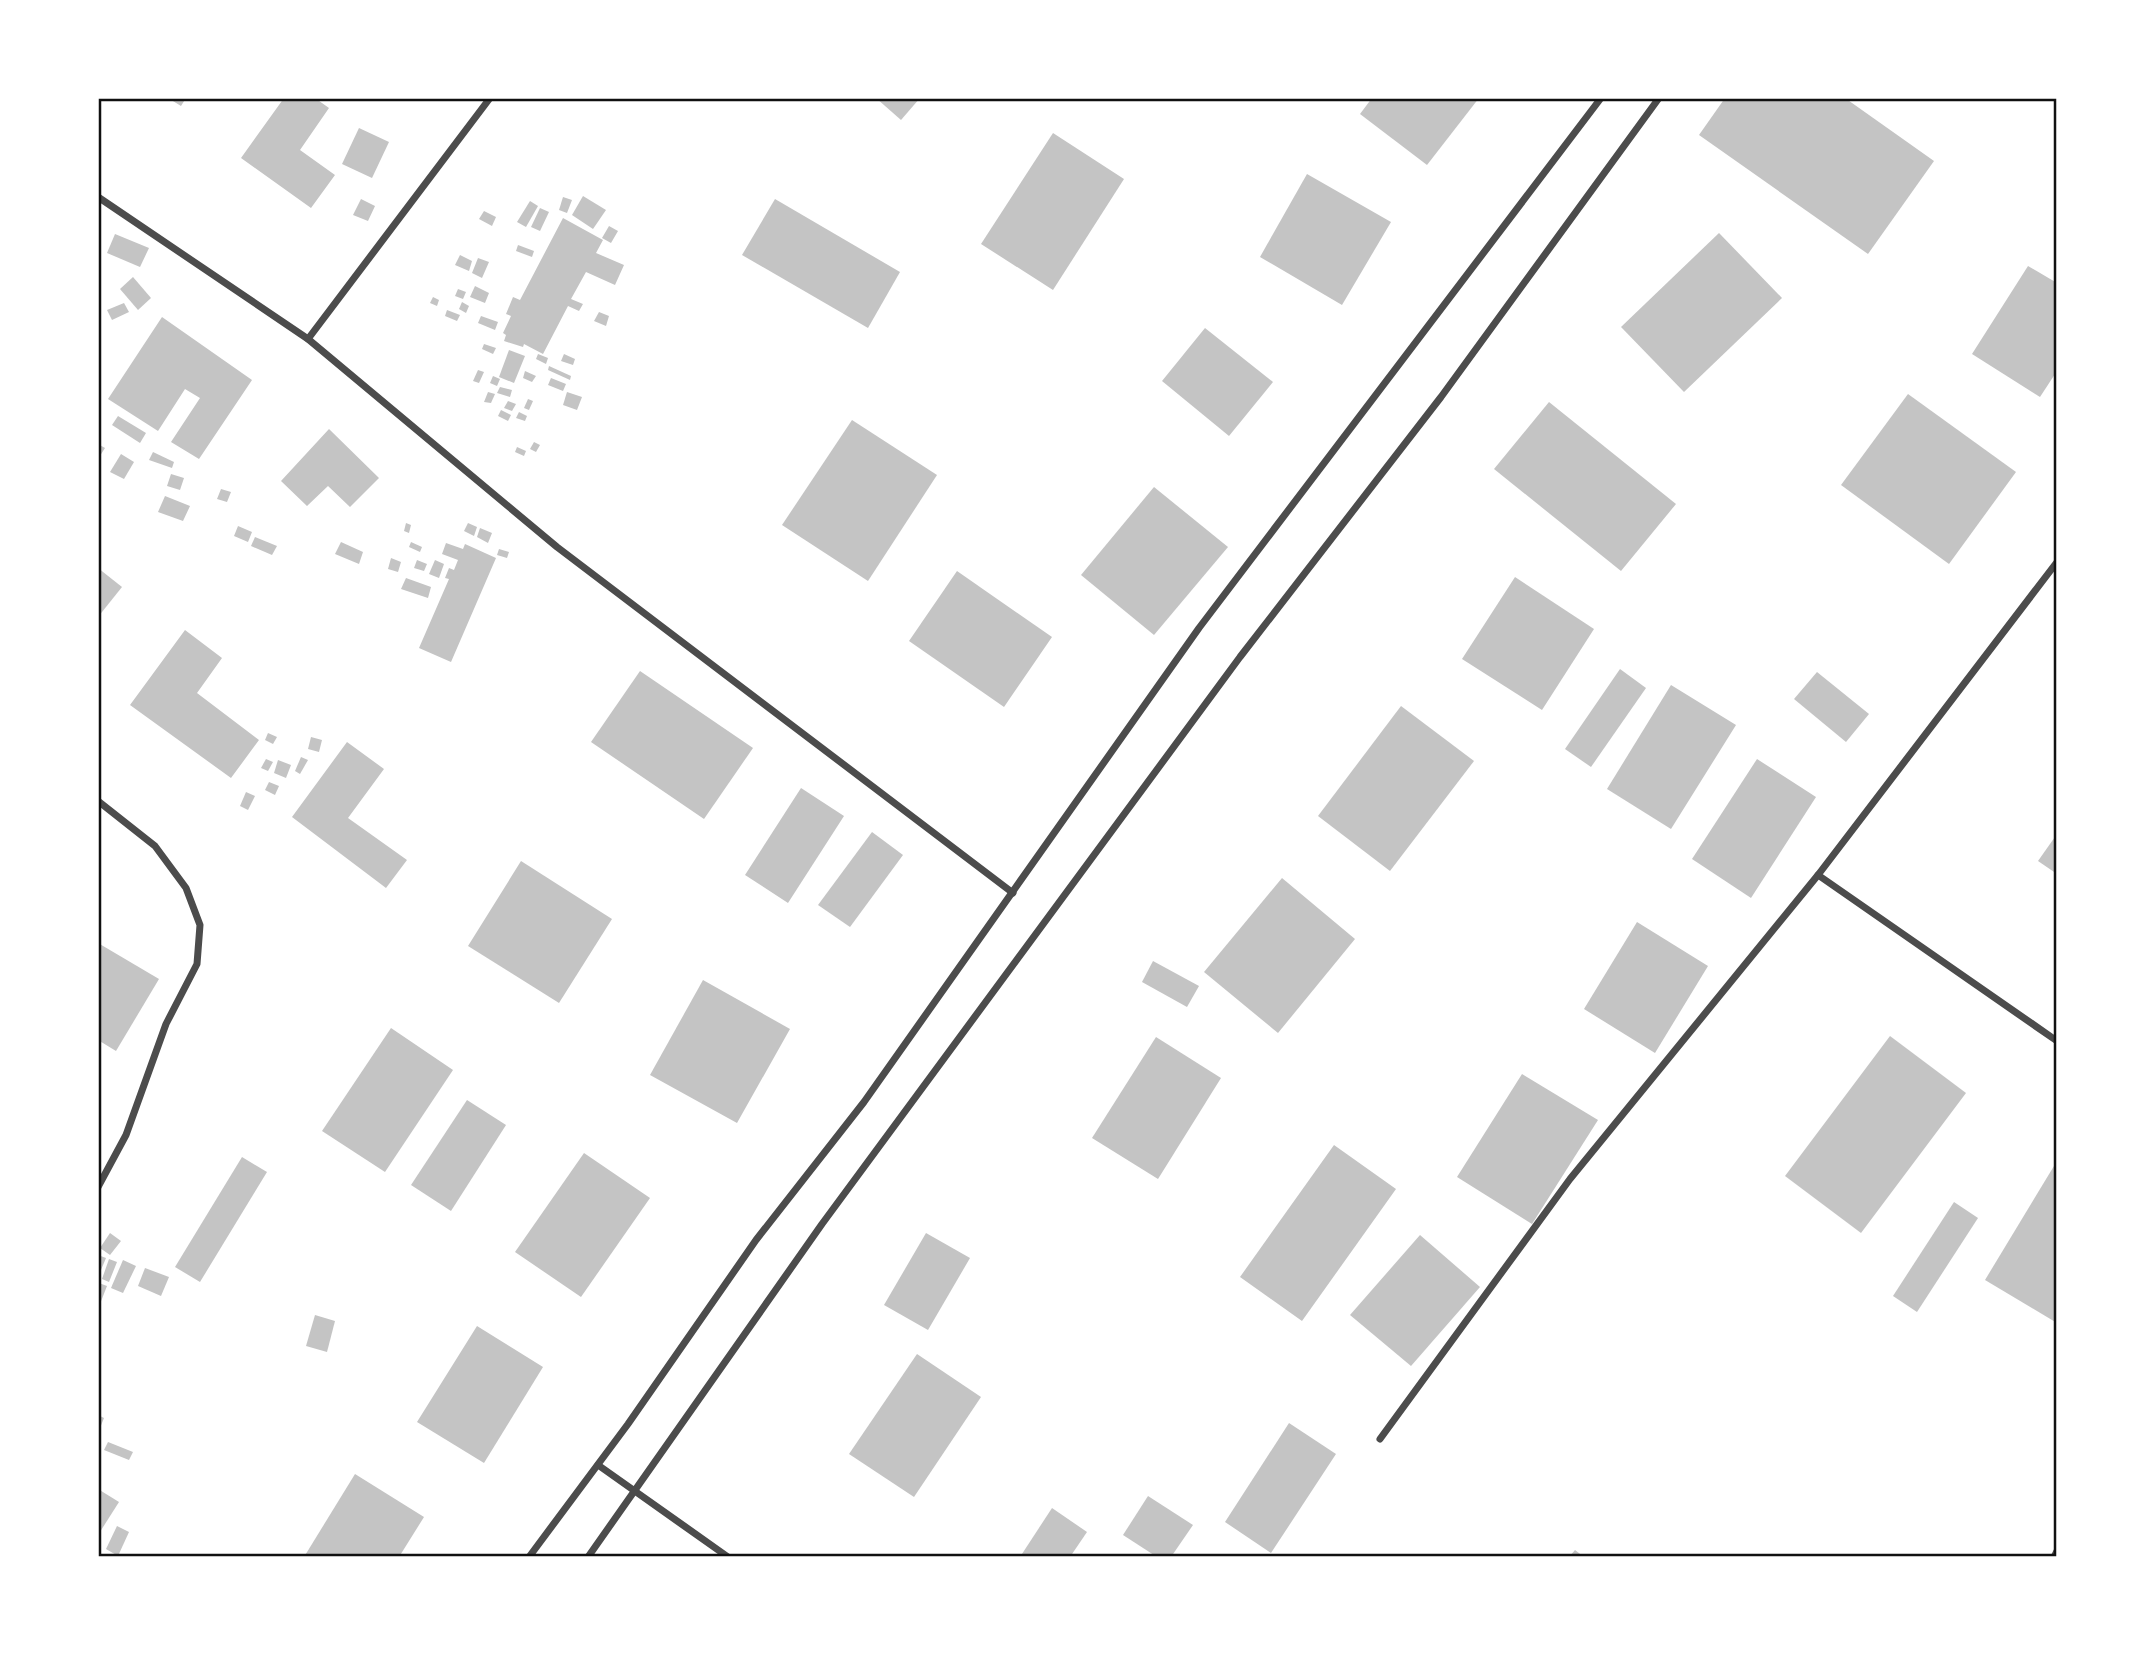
<svg xmlns="http://www.w3.org/2000/svg" width="2155" height="1655" font-family="Mulish,sans-serif">
<rect width="100%" height="100%" fill="#fff"/>
<g fill="#c4c4c4">
<path d="M168,98h18l-5,8z"/>
<path d="M284,98h31l14,10 -29,42 35,25 -24,33 -70,-50z"/>
<path d="M876,98h44l-19,22z"/>
<path d="M1372,98h107l-52,67 -67,-51z"/>
<path d="M1725,98h120l89,63 -66,93 -169,-119z"/>
<path d="M359,128l30,14 -17,36 -30,-14z"/>
<path d="M1053,133l71,46 -71,111 -72,-46z"/>
<path d="M1307,174l84,48 -49,83 -82,-48z"/>
<path d="M583,196l23,14 -13,19 -21,-14z"/>
<path d="M563,197l9,3 -5,13 -8,-3z"/>
<path d="M361,199l14,7 -7,15 -15,-6z"/>
<path d="M775,199l125,73 -32,56 -126,-73z"/>
<path d="M530,201l8,5 -12,21 -9,-5z"/>
<path d="M540,208l9,4 -9,19 -9,-4z"/>
<path d="M484,211l12,6 -4,9 -13,-7z"/>
<path d="M563,218l40,22 -7,13 28,12 -9,20 -29,-13 -15,27 12,5 -4,7 -11,-5 -25,48 -19,-10 -1,3 -19,-6 2,-6 -3,-2 8,-17 -5,-2 7,-17 7,3z"/>
<path d="M609,226l9,5 -7,12 -9,-5z"/>
<path d="M1719,233l63,65 -98,94 -63,-65z"/>
<path d="M115,234l34,14 -9,19 -33,-14z"/>
<path d="M518,245l16,6 -2,6 -16,-6z"/>
<path d="M460,255l12,6 -3,10 -14,-6z"/>
<path d="M478,258l11,4 -7,16 -10,-5z"/>
<path d="M2028,266l29,17v88l-17,26 -68,-43z"/>
<path d="M133,277l18,21 -13,12 -18,-21z"/>
<path d="M475,286l14,7 -4,10 -15,-6z"/>
<path d="M458,289l8,3 -3,7 -8,-3z"/>
<path d="M433,297l6,3 -2,6 -7,-3z"/>
<path d="M462,302l7,4 -3,7 -7,-4z"/>
<path d="M124,303l5,9 -17,8 -5,-10z"/>
<path d="M447,310l13,5 -3,6 -12,-5z"/>
<path d="M599,312l10,4 -3,10 -12,-5z"/>
<path d="M481,316l17,6 -3,8 -17,-7z"/>
<path d="M162,317l90,63 -53,79 -28,-17 29,-44 -15,-9 -27,42 -50,-32z"/>
<path d="M1205,328l68,54 -44,54 -67,-55z"/>
<path d="M484,344l12,4 -3,6 -11,-5z"/>
<path d="M509,350l16,6 -11,27 -15,-6z"/>
<path d="M538,354l10,4 -2,6 -10,-5z"/>
<path d="M564,354l11,5 -2,6 -12,-4z"/>
<path d="M549,366l22,10 -1,4 -22,-10z"/>
<path d="M478,370l6,2 -5,11 -6,-2z"/>
<path d="M525,371l11,5 -4,6 -9,-4z"/>
<path d="M493,376l7,3 -3,7 -7,-3z"/>
<path d="M551,378l15,6 -3,7 -15,-6z"/>
<path d="M500,387l12,3 -2,7 -13,-4z"/>
<path d="M488,392l7,2 -4,9 -7,-1z"/>
<path d="M567,392l15,5 -5,13 -14,-5z"/>
<path d="M1908,394l108,78 -67,92 -108,-79z"/>
<path d="M528,399l5,2 -4,9 -5,-2z"/>
<path d="M508,401l8,3 -4,7 -8,-3z"/>
<path d="M1549,402l127,102 -55,67 -127,-102z"/>
<path d="M501,410l10,5 -3,6 -10,-5z"/>
<path d="M519,412l8,4 -2,5 -9,-3z"/>
<path d="M118,416l28,17 -6,10 -28,-18z"/>
<path d="M852,420l85,55 -69,106 -86,-56z"/>
<path d="M329,429l50,49 -29,29 -22,-21 -21,20 -26,-25z"/>
<path d="M534,442l6,3 -4,7 -6,-3z"/>
<path d="M98,444l7,4 -7,11z"/>
<path d="M517,447l9,4 -2,5 -9,-4z"/>
<path d="M153,452l21,10 -2,6 -23,-8z"/>
<path d="M121,454l13,8 -10,17 -14,-7z"/>
<path d="M171,474l13,4 -4,12 -13,-4z"/>
<path d="M1154,487l74,60 -74,88 -73,-60z"/>
<path d="M221,489l10,3 -4,10 -10,-3z"/>
<path d="M165,496l25,10 -7,15 -25,-9z"/>
<path d="M406,523l5,2 -2,8 -5,-2z"/>
<path d="M468,523l9,4 -3,9 -10,-5z"/>
<path d="M238,526l14,6 -4,10 -14,-6z"/>
<path d="M480,528l12,5 -4,10 -11,-6z"/>
<path d="M255,537l22,9 -5,9 -21,-9z"/>
<path d="M341,542l22,10 -4,12 -24,-10z"/>
<path d="M411,542l11,5 -2,5 -11,-5z"/>
<path d="M446,543l17,6 2,-5 31,14 -45,104 -32,-14 30,-69 -4,-1 4,-10 5,2 4,-10 -16,-6z"/>
<path d="M499,549l10,3 -2,6 -10,-3z"/>
<path d="M391,558l10,4 -3,10 -10,-3z"/>
<path d="M417,560l10,4 -3,7 -10,-3z"/>
<path d="M435,560l9,4 -5,14 -10,-4z"/>
<path d="M98,568l24,19 -24,30z"/>
<path d="M957,571l95,66 -48,70 -95,-66z"/>
<path d="M1515,577l79,52 -52,81 -80,-51z"/>
<path d="M406,578l25,9 -3,11 -27,-9z"/>
<path d="M185,630l37,28 -25,35 62,47 -28,38 -101,-73z"/>
<path d="M1620,669l26,19 -55,79 -26,-18z"/>
<path d="M640,671l113,77 -49,71 -113,-77z"/>
<path d="M1817,672l52,42 -23,28 -52,-43z"/>
<path d="M1671,685l65,40 -65,104 -64,-40z"/>
<path d="M1401,706l73,55 -84,110 -72,-55z"/>
<path d="M268,733l9,4 -4,7 -8,-4z"/>
<path d="M311,737l11,3 -3,12 -11,-3z"/>
<path d="M347,742l37,27 -36,49 59,42 -21,28 -94,-71z"/>
<path d="M301,757l7,3 -8,14 -5,-3z"/>
<path d="M266,759l7,3 -5,9 -7,-3z"/>
<path d="M1757,759l59,38 -65,101 -59,-39z"/>
<path d="M278,760l13,5 -5,13 -12,-5z"/>
<path d="M269,782l10,4 -4,9 -10,-5z"/>
<path d="M801,788l43,28 -56,87 -43,-28z"/>
<path d="M246,792l9,4 -7,14 -8,-4z"/>
<path d="M872,832l31,23 -53,72 -32,-22z"/>
<path d="M2057,834v40l-19,-13z"/>
<path d="M521,861l91,58 -53,84 -91,-57z"/>
<path d="M1282,878l73,61 -77,94 -74,-61z"/>
<path d="M1637,922l71,44 -53,87 -71,-44z"/>
<path d="M98,943l61,36 -43,72 -18,-11z"/>
<path d="M1153,961l46,25 -12,21 -45,-25z"/>
<path d="M703,980l87,49 -53,94 -87,-48z"/>
<path d="M391,1028l62,42 -68,102 -63,-41z"/>
<path d="M1890,1036l76,57 -105,140 -76,-57z"/>
<path d="M1156,1037l65,41 -63,101 -66,-41z"/>
<path d="M1522,1074l76,46 -66,104 -75,-47z"/>
<path d="M467,1100l39,25 -55,86 -40,-26z"/>
<path d="M1334,1145l62,44 -94,132 -62,-44z"/>
<path d="M584,1153l66,45 -69,99 -66,-45z"/>
<path d="M242,1157l25,15 -67,110 -25,-15z"/>
<path d="M2057,1161v162l-72,-43z"/>
<path d="M1954,1202l24,16 -61,94 -24,-16z"/>
<path d="M110,1233l11,8 -11,14 -10,-7z"/>
<path d="M926,1233l44,25 -42,72 -44,-25z"/>
<path d="M1420,1235l60,52 -69,79 -61,-51z"/>
<path d="M98,1255l8,3 -8,19z"/>
<path d="M109,1259l8,3 -8,20 -7,-3z"/>
<path d="M123,1260l13,6 -13,27 -12,-5z"/>
<path d="M145,1268l24,9 -8,19 -23,-10z"/>
<path d="M99,1283l8,3 -9,23v-22z"/>
<path d="M315,1315l20,6 -8,31 -21,-6z"/>
<path d="M477,1326l66,41 -59,96 -67,-41z"/>
<path d="M917,1354l64,43 -67,100 -65,-43z"/>
<path d="M98,1415l6,3 -6,15z"/>
<path d="M1289,1423l47,31 -65,99 -46,-31z"/>
<path d="M108,1442l25,10 -4,8 -25,-10z"/>
<path d="M355,1474l69,43 -25,40h-95z"/>
<path d="M98,1489l21,13 -21,33z"/>
<path d="M1148,1496l45,29 -22,32h-14l-34,-22z"/>
<path d="M1052,1508l35,24 -17,25h-50z"/>
<path d="M117,1526l12,6 -11,24 -12,-7z"/>
<path d="M1575,1550l9,7h-15z"/>
</g>
<g fill="none" stroke-linecap="round" stroke-linejoin="round">
<g stroke="#4c4c4c" stroke-width="7">
<path d="M98,197l210,142 249,208 456,346"/>
<path d="M308,339l182,-241"/>
<path d="M98,801l57,45 31,42 14,37 -3,39 -31,60 -40,111 -28,52"/>
<path d="M1818,875l239,166"/>
<path d="M1380,1439l190,-260 248,-304 239,-313"/>
<path d="M598,1465l130,92"/>
<path d="M529,1557l99,-133 128,-184 108,-138 335,-474 402,-530"/>
<path d="M588,1557l234,-333 418,-567 201,-260 218,-299"/>
<path d="M2054,1557l3,-6"/>
</g>
</g>
<rect width="2155" height="1655" fill="none" stroke="#ffffff" stroke-width="200"/>
<rect x="100" y="100" width="1955" height="1455" fill="none" stroke="#111" stroke-width="2.5"/>
</svg>
